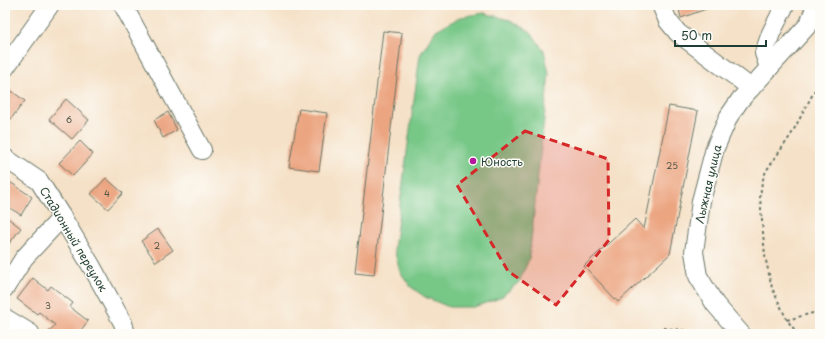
<svg xmlns="http://www.w3.org/2000/svg" width="825" height="339" font-family="'Playpen Sans',sans-serif">
<rect width="100%" height="100%" fill="#fdfcf7"/>
<filter id="ink" filterUnits="userSpaceOnUse"><feTurbulence type="fractalNoise" baseFrequency=".025" numOctaves="2"/><feDisplacementMap in="SourceGraphic" scale="8" xChannelSelector="R" yChannelSelector="G"/><feConvolveMatrix kernelMatrix="1 2 1 2 8 2 1 2 1" color-interpolation-filters="sRGB"/></filter>
<filter id="wash" filterUnits="userSpaceOnUse"><feTurbulence type="fractalNoise" baseFrequency=".012" numOctaves="4" result="noise"/><feDisplacementMap in="SourceGraphic" scale="16" xChannelSelector="R" yChannelSelector="G"/><feGaussianBlur stdDeviation="0.9" result="paint"/><feColorMatrix in="noise" values="0 0 0 0 0 0 0 0 0 0 0 0 0 0 0 0 0 1.4 0 .05"/><feComposite in="paint" operator="in"/></filter>
<g filter="url(#wash)">
<rect width="100%" height="100%" fill="#f5e1c7"/>
<path fill="#77c787" stroke="#4b825e" d="M484,13l26,7 21,12 13,19 5,22 -20,186 -10,23 -19,16 -26,9h-25l-24,-10 -14,-10 -11,-15 -6,-23 26,-194 16,-25 25,-13z"/>
<g id="blocks">
<g fill="#eca581">
<path d="M678,5h39l-36,13z"/>
<path d="M383,31l19,2 -28,242 -19,-2z"/>
<path d="M9,89l16,12 -15,19 -5,-3v-23z"/>
<path d="M66,99l23,21 -17,19 -23,-20z"/>
<path d="M669,106l29,5 -28,143 -52,48 -34,-36 51,-47 9,10z"/>
<path d="M299,109l28,4 -8,58 -30,-4z"/>
<path d="M168,112l9,18 -14,8 -9,-18z"/>
<path d="M80,141l13,13 -20,22 -14,-13z"/>
<path d="M106,178l17,15 -15,16 -17,-15z"/>
<path d="M10,182l22,15 -11,18 -16,-10v-15z"/>
<path d="M5,216l16,12 -16,21z"/>
<path d="M158,229l15,21 -17,12 -15,-21z"/>
<path d="M33,278l15,12 3,-4 22,17 -3,4 18,14 -10,13h-31l8,-9 -16,-13 -2,2 -20,-15z"/>
</g>
</g>
</g>
<g filter="url(#ink)">
<use href="#blocks" fill-opacity="0" stroke="#6a7667" stroke-width="1"/>
<g fill="none" stroke-linecap="round" stroke-linejoin="round">
<g stroke="#6a7667" stroke-width="20">
<g id="minor">
<path d="M123,5l79,145"/>
<path d="M661,5l7,16 10,12 73,55"/>
<path d="M5,68l45,-63"/>
<path d="M769,68l-5,-15 7,-20 14,-28"/>
<path d="M5,158l34,23 23,36 30,50 31,56 3,11"/>
<path d="M5,288l19,-30 38,-41"/>
<path d="M5,318l25,15v1"/>
<path d="M741,334l-26,-30 -17,-28 -4,-24 7,-51 14,-53 14,-32 11,-16 69,-76 7,-19"/>
</g>
</g>
<g stroke="#6a7667" stroke-width="2" stroke-dasharray="3 3" stroke-linecap="butt">
<path d="M787,320l33,-9"/>
<path d="M647,334l16,-6 20,2 4,4"/>
<path d="M798,334l-11,-14 -15,-32 -7,-32 -5,-59 2,-15 4,-11 25,-36 25,-47 4,-13"/>
</g>
<use href="#minor" stroke="#fff" stroke-width="18"/>
</g>
</g>
<path fill="#d62828" fill-opacity="0.2" stroke="#d62828" stroke-width="3" stroke-dasharray="8 5" stroke-linejoin="round" d="M525,131l83,28 1,81 -53,65 -48,-34 -51,-86z"/>
<circle fill="#b5179e" stroke="#fdfcf7" stroke-width="1.5" cx="473" cy="161" r="4"/>
<g text-anchor="middle" dominant-baseline="central" stroke-width="3" stroke-linejoin="round" paint-order="stroke">
<g font-size="9" fill="#525747">
<text x="69" y="119">6</text>
<text x="672" y="165">25</text>
<text x="107" y="193">4</text>
<text x="157" y="245">2</text>
<text x="48" y="305">3</text>
</g>
<g font-size="11" fill="#1f3d34" stroke="#fdfcf7" text-anchor="start">
<text x="481" y="161">Юность</text>
</g>
<g font-size="11" fill="#1f3d34" stroke="#fdfcf7">
<text transform="translate(708 184) rotate(-77)">Лыжная улица</text>
<text transform="translate(74 239) rotate(59)">Стадионный переулок</text>
</g>
</g>
<rect width="825" height="339" fill="none" stroke="#fdfcf7" stroke-width="20"/>
<path d="M675 40v6h91v-6" fill="none" stroke="#1f3d34" stroke-width="2"/>
<text x="681" y="40" font-size="12" fill="#1f3d34" stroke="#fdfcf7" stroke-width="3" paint-order="stroke">50 m</text>
</svg>
